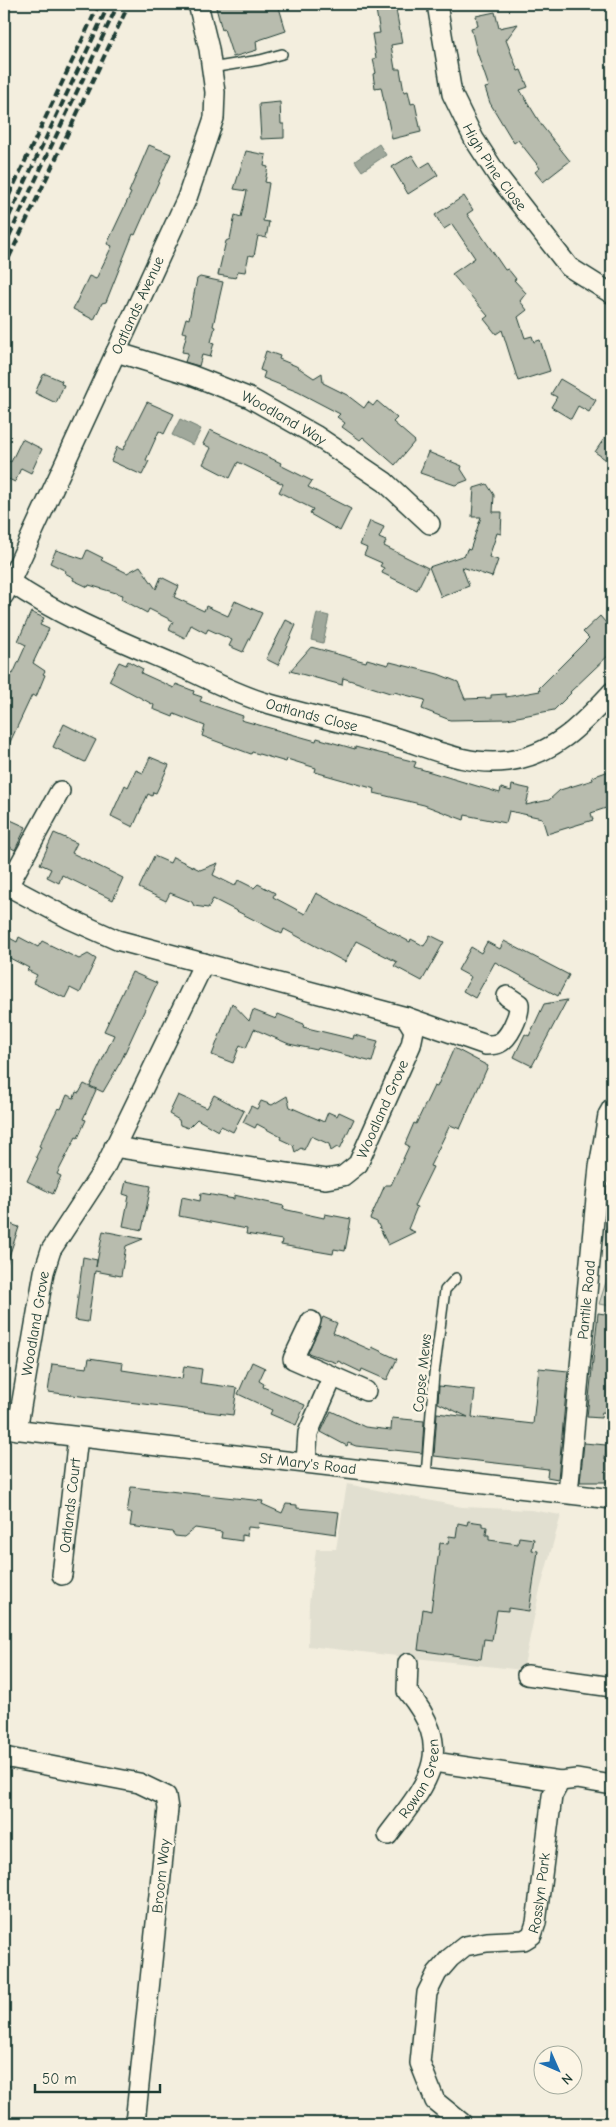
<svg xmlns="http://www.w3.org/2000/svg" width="616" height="2127" font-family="'Comic Neue',sans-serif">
<rect width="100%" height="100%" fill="#f3eede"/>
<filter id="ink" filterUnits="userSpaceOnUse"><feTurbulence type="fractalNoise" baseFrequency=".02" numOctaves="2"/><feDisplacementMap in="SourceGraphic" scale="10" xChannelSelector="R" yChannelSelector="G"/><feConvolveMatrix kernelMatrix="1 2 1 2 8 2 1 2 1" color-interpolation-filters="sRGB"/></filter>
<g filter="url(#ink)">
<path fill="#e1dfd0" d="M347,1484l115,23 69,3 30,5 -22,79 -16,76 -215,-24 1,-42 7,-55h20z"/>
<path fill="#d0d1c2" stroke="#78877b" d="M612,1242v64l-13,-2 8,-25z"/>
<g fill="#a0a89b" stroke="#6c7d72">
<path d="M379,144l7,11 -24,16 -7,-10z"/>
<path d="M180,419l21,10 -8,16 -21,-10z"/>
<path d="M317,613l12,3 -6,27 -12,-3z"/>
</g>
<g fill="#b8bcae" stroke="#1f3d34">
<path d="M215,4h63l8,27 -30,10 1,9 -24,7 -9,-28 -2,1z"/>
<path d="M375,4h20l7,39 -11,2 4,24h5l4,23 4,-1 3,13 4,-1 6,29 -29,7 -11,-52 -6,1 -2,-14 3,-1 -3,-14 3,-1 -4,-24 8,-1z"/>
<path d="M495,12l4,16 19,-4 -12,16 12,31 3,-1 7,17 -8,3 22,36 28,35 -27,21 -8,-10 5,-4 -22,-28 -4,3 -24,-40 -5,-15 4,-1 -12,-35 -6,-24 7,-2 -2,-10z"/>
<path d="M280,102l1,22h3v14l-23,1 -2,-35z"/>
<path d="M149,145l22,9 -36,81 -2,-1 -27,68 -4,1 -8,17 -21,-11 16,-33 7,3 16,-33 -5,-2 24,-51 -2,-1z"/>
<path d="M246,151l20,4 -2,11 4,1 -3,15 4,1 -6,38 6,1 -3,16 -8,-2 -4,20 -5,-1 -4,17 -7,-1 -2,7 -18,-3 8,-34 4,-2 5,-24 6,2 6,-26 -13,-2z"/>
<path d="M412,155l8,13 10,-6 8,13 -30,19 -16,-27z"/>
<path d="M464,196l9,14 -6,4 38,56 3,-1 8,10 -2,1 12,13 -6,8 7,9 -9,7 7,21 7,-2 2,6 6,-2 10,31 -32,10 -16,-51 -6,4 -12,-15 4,-3 -36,-42 23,-16 -23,-34 -8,5 -9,-14z"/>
<path d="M200,277l23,5 -10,44 2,1 -4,15 3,1 -4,14 -8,-2 -3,11 -14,-4 3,-9 -6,-1 5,-19 -5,-1 4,-14 3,1 8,-40z"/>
<path d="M266,351l14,5 -1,3 17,7 18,12 8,-5 1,10 24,12 17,13 4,-6 5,4 4,-5 20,17 -4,4 22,19 -20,24 -32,-28 -3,3 -18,-13 3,-4 -8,-6 3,-3 -42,-22 -35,-14 2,-6 -5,-2z"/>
<path d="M46,374l16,7 -1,3 3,1 -8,18 -21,-10 8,-18z"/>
<path d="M560,379l36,21 -7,12 -11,-6 -7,13 -20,-12 6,-10 -6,-3z"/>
<path d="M147,402l27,12 -10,20 -5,-3 -13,29 3,1 -7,14 -31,-14 6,-14 6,3z"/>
<path d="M612,427v37l-17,-12z"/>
<path d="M210,430l71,33 -1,2 32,16 -4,6 43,22 -11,22 -30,-17 3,-5 -34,-17 4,-8 -45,-22 -8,16 -27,-14 8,-16 -8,-4z"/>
<path d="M22,439l20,10 -11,24 -10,-5 -6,14 -11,-5v-9l3,-8 4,2z"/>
<path d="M428,452l34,14 -1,3 7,11 -13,5 -35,-12z"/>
<path d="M487,484l7,11 -1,17h9l-1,22 -4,-1 -8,24 9,3 -6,17 -30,-10 7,19 -28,11 -12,-30 36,-12 2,-6 3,1 11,-33h-9l2,-29z"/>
<path d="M370,521l14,6 -5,11 7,3 -2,5 44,22 -11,22 -35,-17 2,-5 -4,-2 2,-3 -18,-8 3,-7 -7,-3z"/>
<path d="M56,550l27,9 4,-9 16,8 -2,2 26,13 13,-7 16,23 5,-12 18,9 -5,11 30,14 2,-5 22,10 7,-15 27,12 -19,39 -14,-6 3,-6 -24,-11 -2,4 -15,-8 -6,13 -16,-8 4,-9 -24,-12 -2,4 -26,-14 2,-4 -34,-10 -1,2 -15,-7 1,-2 -9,-5 1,-2 -16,-8z"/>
<path d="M31,612l13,6 -4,7 9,4 -16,34 12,8 -2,3 2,1 -9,22 -4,-2 -28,60v-85l9,4 13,-29 -8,-4z"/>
<path d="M600,616l6,7 6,-6v35l-42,40 1,1 -17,17 -47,9 -57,1 -28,-11 3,-9 -31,-8 -1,2 -50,-16 -1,7 -52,-14 21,-24 55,15 1,-3 21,6 2,-3 48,12 20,8 7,17 26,-1v-3l15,-1v3l34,-6 -1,-3 50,-50 -6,-6z"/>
<path d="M286,620l10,5 -18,40 -12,-6z"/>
<path d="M128,661l15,8 -2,4 33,15 2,-4 18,7 -1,3 9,3 -2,4 43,15 -2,4 75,21 1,-3 38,11v-2l61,15 -2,5 86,26 1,-5 10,3 1,-6 18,4 -4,16 23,-5 11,-10 33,-10 -1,-3 20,-7v36l-21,7 2,7 -46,14 -5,-16 -33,-7 -3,12 -41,-8 -1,5 -40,-15 -50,-12 1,-4 -60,-17 1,-4 -29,-9 -1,3 -34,-10 -1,2 -49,-18 3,-10 -31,-12 -1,3 -20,-8 1,-4 -45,-24 10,-19 7,3z"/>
<path d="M64,724l32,16 -11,22 -32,-15z"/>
<path d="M150,757l19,8 -13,28 -3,-1 -1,4 -4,-2 -15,33 -22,-11 14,-31 3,2 8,-17 7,3z"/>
<path d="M4,817l22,10 -11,23 -11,-6z"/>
<path d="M54,833l23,10 -5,10 51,25 -10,22 -51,-25 -3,8 -12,-6 4,-8 -11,-5z"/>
<path d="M154,856l16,7 3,-6 27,13 18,-7 -5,12 22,11 3,-6 16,8 4,-4 17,9 -2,4 32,17 11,-21 94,49 1,-3 13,7 6,-11 14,7 -22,39 -28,-15 3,-4 -41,-21 -11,21 -61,-33 -2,5 -69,-35 -5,9 -14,-2 -2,-4 -22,-9 -4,8 -27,-13z"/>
<path d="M4,935l13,7 2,-5 19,10 4,-6 37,18 9,-5 8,5 -16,34 -10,-5 -5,10 -32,-15 4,-8 -10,-5 2,-2 -25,-13z"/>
<path d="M504,941l65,34 -11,21 -63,-34 -20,36 -12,-7 8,-14 -13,-7 13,-23 10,6 6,-11 13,7z"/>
<path d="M132,972l25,11 -36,78 -18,31 -13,-6 24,-51 -10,-4z"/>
<path d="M567,1000l-35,66 -18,-9 11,-23 4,2 15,-32z"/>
<path d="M232,1003l17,18 4,-11 23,9 2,-5 26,10 -1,3 50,12 1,-4 24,6 -6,21 -54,-14 -1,2 -28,-6 -35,-15 -8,19 -6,-3 -7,18 -21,-8z"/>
<path d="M454,1048l34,18 -28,63 -10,-4 -20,41 3,1 -19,39 3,1 -9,22 7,3 -27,13 -11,-23 -7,-3 15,-34h6l18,-39 -4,-2 9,-21 2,1 18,-38 3,1z"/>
<path d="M84,1084l12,6 -13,29 3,1 -8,18 -2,-1 -19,37 4,2 -8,18 -26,-13 11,-23 -2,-1 5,-10 -2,-1 19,-38 3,1 6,-14 7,3 2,-6 3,1z"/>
<path d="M178,1095l29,13 7,-13 30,16 -11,21 -12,-6 -3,5 -21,-12 -9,9 -8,-3 -1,-5 -10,-6z"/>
<path d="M287,1096l3,11 34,15 4,-10 9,4 2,-4 15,7 -14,30 -3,-2 -6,4 -2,-7 -18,-8 -7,14 -3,-2 -6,4 -2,-7 -13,-6 1,-2 -24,-13 -2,4 -12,-6 8,-16 6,3 4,-8 11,4z"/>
<path d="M126,1181l25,5 -9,44 -19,-4 6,-30 -6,-2z"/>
<path d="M201,1193l33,6v-4l50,11 -1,3 41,9 1,-4 26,5 -6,32 -11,-2 -1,5 -52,-9 1,-5 -36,-6 1,-5 -68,-13 3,-19 18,4z"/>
<path d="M4,1222l15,5 -13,38h-2z"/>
<path d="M103,1231l40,8 -17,7 -5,30 -26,-5 -7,51 -13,-2 8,-63 14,3 -1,7z"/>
<path d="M598,1313l14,2v98l-10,-1 -1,6 -14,-1z"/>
<path d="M323,1317l14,6 -4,10 38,17 1,-3 25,12 -10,21 -25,-11 -1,3 -23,-11 -1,2 -29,-10z"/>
<path d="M89,1358l34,5 -1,7 60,9 2,-13 18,3 -2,14 37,5 -4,27 -185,-23 4,-28 35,4z"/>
<path d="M252,1362l13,6 -6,13 5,3 -1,3 42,18 -9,20 -26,-11 2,-4 -34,-16z"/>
<path d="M539,1368l29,3 -10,108 -11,-2 1,-8 -114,-13 3,-43 31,4 -30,-14 1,-17 36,4 -3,27 61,7z"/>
<path d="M331,1411l34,16 26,3 1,-12 32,3 -2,32 -66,-7 -8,-3 -1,3 -26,-14z"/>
<path d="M584,1443l22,2 -1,15 7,1v21h-32z"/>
<path d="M131,1487l132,14 -1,3 20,9 4,-9 11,1v3l42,4 -3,22 -77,-11 -1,5 -10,-1 -1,9 -5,-1v6l-21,-3 1,-6 -27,-4 -11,9 -9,-1 -3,-4 -42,-6 2,-13h-5z"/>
<path d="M468,1521l14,2v3l5,1 -1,8h3v5l29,4 1,-7 15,2 -2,11 6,1 -9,60 -21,-3v3l-11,-1 -5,30 -8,-1 -3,20 -63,-9 5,-41 8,2 9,-68 8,1 1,-8 7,1 2,-14 9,2z"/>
</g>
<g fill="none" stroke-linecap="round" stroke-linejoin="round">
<g stroke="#1f3d34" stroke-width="12">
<g id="lane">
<path d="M211,68l49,-8 22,-6"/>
<path d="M426,1476l8,-102 11,-84 11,-12"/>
</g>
</g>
<g stroke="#1f3d34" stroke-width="22">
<g id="street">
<path id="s1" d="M437,4l15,90 22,45 24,37 71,91 43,27"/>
<path id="s2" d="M116,352l75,23 59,23 65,37 70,47 45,42"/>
<path id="s3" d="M10,582c52,36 111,59 169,84 27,12 55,27 84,36 41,12 83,21 124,33 40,11 78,32 121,26 46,-6 74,-37 104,-69"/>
<path id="s4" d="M4,595l183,-397 27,-80 1,-26 -6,-43 -11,-45"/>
<path d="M4,884l66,35 47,21 289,77 80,28c4,0 9,0 13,-2 10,-4 21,-28 20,-39l-12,-8"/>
<path d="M8,886l52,-95"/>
<path id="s5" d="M114,1147l212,32 17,-3 15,-12 53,-119 3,-15 -8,-13"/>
<path d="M311,1321l-18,38 73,32"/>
<path id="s6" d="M4,1428l608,71"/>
<path id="s7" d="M17,1430l27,-158 7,-22 53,-81 100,-206"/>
<path d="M306,1462l2,-29 24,-55"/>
<path id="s8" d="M568,1493l31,-326 9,-52 4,-7"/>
<path id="s9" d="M62,1575l16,-138"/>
<path d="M527,1675l85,12"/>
<path d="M4,1757l135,26 27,13 2,13 -33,314"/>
<path d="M434,1762l126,19"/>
<path id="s10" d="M388,1835c40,-53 69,-83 19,-144l1,-28"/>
<path id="s11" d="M462,2123l-27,-22 -15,-38 7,-70 10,-20 13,-15 15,-12 22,-4 37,-2 8,-5 4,-12 16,-127 8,-15 17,-2 35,6"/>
</g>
</g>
<use href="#lane" stroke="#fcf5e5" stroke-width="9"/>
<use href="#street" stroke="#fcf5e5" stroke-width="19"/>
<g stroke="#1f3d34" stroke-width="4" stroke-dasharray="8 4" stroke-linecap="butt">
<path d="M4,206l95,-202"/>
<path d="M4,227l105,-223"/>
<path d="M4,247l114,-243"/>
<path d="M4,268l125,-264"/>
</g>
</g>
</g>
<g text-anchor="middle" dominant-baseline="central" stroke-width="5" stroke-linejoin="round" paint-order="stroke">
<g font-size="15" fill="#1f3d34" stroke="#fcf5e5">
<text stroke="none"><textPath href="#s1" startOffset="176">High Pine Close</textPath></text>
<text stroke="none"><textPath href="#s4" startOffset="319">Oatlands Avenue</textPath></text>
<text stroke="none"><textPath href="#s2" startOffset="181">Woodland Way</textPath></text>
<text stroke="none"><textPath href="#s3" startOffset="331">Oatlands Close</textPath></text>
<text stroke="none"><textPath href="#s5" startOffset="311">Woodland Grove</textPath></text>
<text stroke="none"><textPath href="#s8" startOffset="194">Pantile Road</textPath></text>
<text stroke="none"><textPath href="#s7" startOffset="108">Woodland Grove</textPath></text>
<text transform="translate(422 1373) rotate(-84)">Copse Mews</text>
<text stroke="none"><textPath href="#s6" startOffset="306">St Mary's Road</textPath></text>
<text stroke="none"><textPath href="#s9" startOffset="70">Oatlands Court</textPath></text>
<text stroke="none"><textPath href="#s10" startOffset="66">Rowan Green</textPath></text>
<text transform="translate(161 1876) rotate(-84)">Broom Way</text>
<text stroke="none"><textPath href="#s11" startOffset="319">Rosslyn Park</textPath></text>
</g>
</g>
<rect width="616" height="2127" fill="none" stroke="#fcf5e5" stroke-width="20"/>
<rect x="10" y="10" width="596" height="2107" fill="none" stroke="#1f3d34" stroke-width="2" filter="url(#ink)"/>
<g transform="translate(558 2070) rotate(135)"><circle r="24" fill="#fcf5e5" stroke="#a4ab9e"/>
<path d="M0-4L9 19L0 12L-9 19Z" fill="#1f6fb2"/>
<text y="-8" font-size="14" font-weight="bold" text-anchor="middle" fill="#1f3d34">N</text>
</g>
<path d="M35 2084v8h125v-8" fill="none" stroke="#1f3d34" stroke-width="2.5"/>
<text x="42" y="2084" font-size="15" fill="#1f3d34" stroke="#fcf5e5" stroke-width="4" paint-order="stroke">50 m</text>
</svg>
